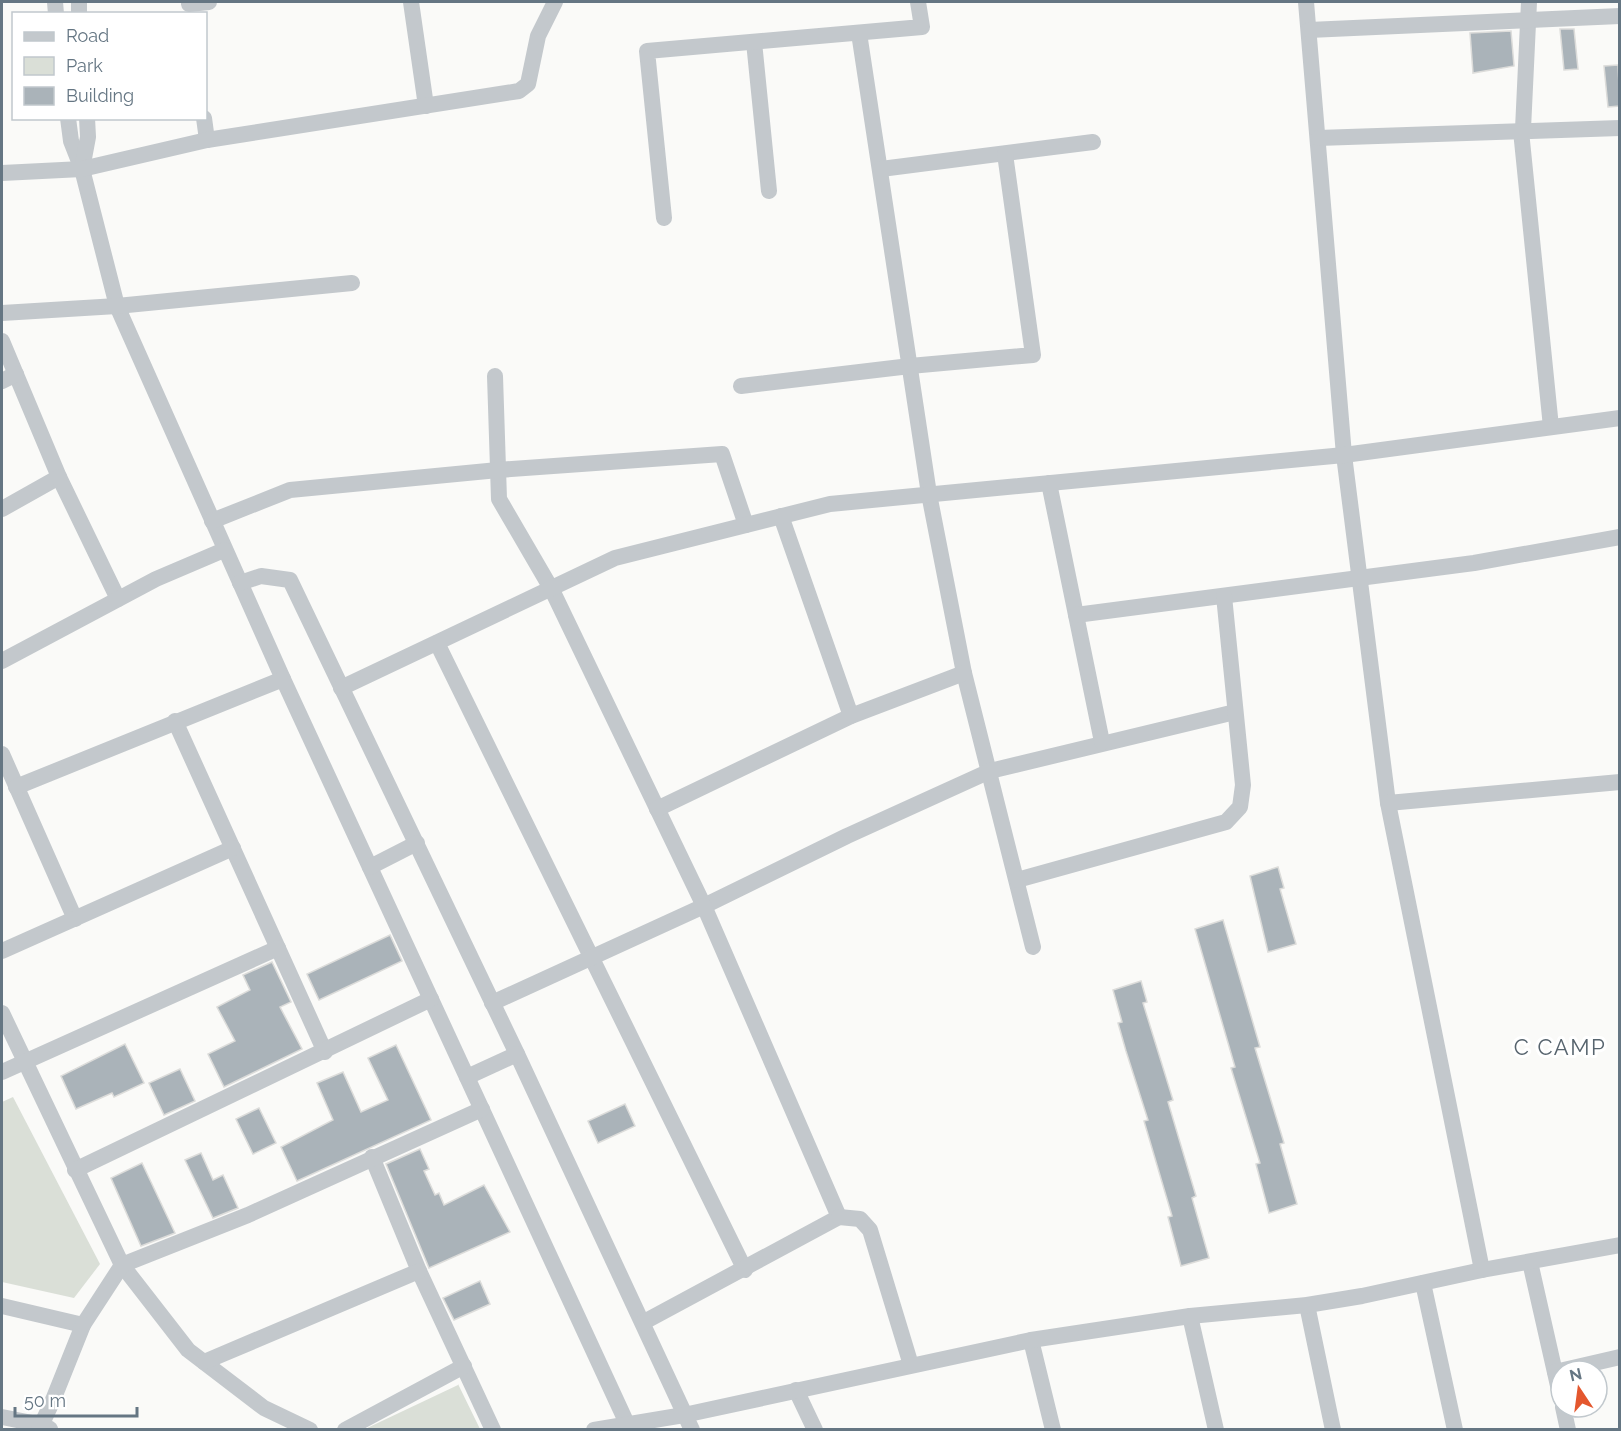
<svg xmlns="http://www.w3.org/2000/svg" width="1621" height="1431" font-family="Raleway,sans-serif">
<rect width="100%" height="100%" fill="#fafaf8"/>
<g fill="#dadfd7">
<path d="M13,1097l87,167 -26,34 -72,-16v-180z"/>
<path d="M458,1384l22,45h-115l93,-44z"/>
</g>
<g fill="#aab3b9" stroke="#dcdcda" stroke-width="1.5">
<path d="M1560,29h14l4,40 -14,1z"/>
<path d="M1511,31l3,35 -41,7 -3,-40z"/>
<path d="M1618,65l2,41 -12,1 -4,-41z"/>
<path d="M1278,867l6,21 -4,1 16,55 -28,8 -18,-76z"/>
<path d="M1223,920l37,127 -5,1 29,95 -4,1 17,60 -28,9 -13,-49 4,-1 -29,-95 4,-1 -40,-138z"/>
<path d="M390,935l12,26 -83,39 -12,-26z"/>
<path d="M272,962l19,40 -11,5 22,42 -78,38 -16,-33 27,-13 -18,-34 33,-17 -7,-15z"/>
<path d="M1141,981l6,21 -4,1 30,97 -5,2 28,94 -4,2 17,60 -28,8 -13,-49 4,-1 -28,-95 4,-1 -22,-69 -8,-28 4,-1 -9,-32z"/>
<path d="M125,1044l19,39 -30,14 -2,-4 -36,16 -15,-33z"/>
<path d="M396,1045l35,75 -134,61 -16,-34 52,-27 -16,-37 26,-11 18,40 27,-12 -20,-42z"/>
<path d="M180,1069l15,32 -31,14 -15,-32z"/>
<path d="M625,1104l10,22 -37,17 -10,-22z"/>
<path d="M259,1108l17,35 -23,11 -17,-35z"/>
<path d="M420,1149l9,20 -5,2 11,24 4,-2 5,12 40,-20 26,47 -81,36 -43,-104z"/>
<path d="M201,1153l12,27 10,-5 15,33 -25,10 -28,-58z"/>
<path d="M142,1163l33,70 -34,13 -30,-68z"/>
<path d="M480,1281l10,23 -36,16 -11,-22z"/>
</g>
<g fill="none" stroke-linecap="round" stroke-linejoin="round">
<g stroke="#c3c8cc" stroke-width="16">
<path d="M55,2l1,12"/>
<path d="M79,2v12"/>
<path d="M411,2l15,104"/>
<path d="M1306,2l38,453 44,348 94,467"/>
<path d="M1529,2l-6,127 -2,2 30,296"/>
<path d="M189,4l20,-2"/>
<path d="M1309,30l311,-14"/>
<path d="M859,33l70,461 35,179 69,274"/>
<path d="M754,42l15,149"/>
<path d="M68,118l3,23 11,28 35,137 166,373"/>
<path d="M204,118l3,22"/>
<path d="M1318,138l302,-10"/>
<path d="M82,169l6,-32 -1,-19"/>
<path d="M881,169l212,-27"/>
<path d="M2,173l80,-4 125,-29 312,-49 9,-7 10,-48 17,-34"/>
<path d="M664,218l-17,-167 275,-24 -4,-25"/>
<path d="M2,313l115,-7 235,-23"/>
<path d="M2,341l57,136 -57,32"/>
<path d="M495,376l4,123 53,91 152,316 143,-70 143,-65 245,-59"/>
<path d="M2,381l14,-7"/>
<path d="M741,386l169,-20 123,-11 -28,-201"/>
<path d="M59,477l59,122"/>
<path d="M1049,483l53,259"/>
<path d="M781,516l70,200"/>
<path d="M212,521l78,-31 208,-20 224,-16 24,71"/>
<path d="M240,583l21,-7 29,4 227,474 175,376"/>
<path d="M1076,615l398,-52 146,-26"/>
<path d="M437,643l308,627"/>
<path d="M2,661l154,-82 68,-29"/>
<path d="M341,688l274,-130 215,-54 514,-49 276,-37"/>
<path d="M175,721l150,331"/>
<path d="M2,754l73,165"/>
<path d="M16,787l267,-108 347,751"/>
<path d="M1388,803l232,-21"/>
<path d="M657,809l194,-93 113,-43"/>
<path d="M370,867l47,-24"/>
<path d="M1017,880l209,-58 14,-15 3,-22 -19,-189"/>
<path d="M2,951l231,-103"/>
<path d="M492,1003l212,-97 135,311 -195,105"/>
<path d="M2,1013l120,252 66,85 76,58 46,22"/>
<path d="M2,1072l276,-124"/>
<path d="M467,1077l50,-23"/>
<path d="M372,1157l47,114 74,159"/>
<path d="M75,1170l356,-171"/>
<path d="M839,1217l21,2 10,11 41,135"/>
<path d="M1530,1262l31,137"/>
<path d="M1423,1283l32,147"/>
<path d="M1307,1305l26,125"/>
<path d="M2,1306l81,19 39,-60 126,-50 234,-106"/>
<path d="M1190,1316l26,114"/>
<path d="M1031,1340l22,90"/>
<path d="M204,1362l215,-91"/>
<path d="M1555,1372l65,-15"/>
<path d="M796,1390l19,40"/>
<path d="M1563,1407l5,23"/>
<path d="M2,1417l40,8 8,4"/>
<path d="M39,1430l14,-30 30,-75"/>
<path d="M345,1430l119,-64"/>
<path d="M594,1430l90,-15 347,-75 159,-24 117,-11 55,-9 120,-26 138,-25"/>
</g>
</g>
<g text-anchor="middle" dominant-baseline="central" stroke-width="6" stroke-linejoin="round" paint-order="stroke">
<g font-size="22" letter-spacing="1.5" fill="#57646e" stroke="#fff">
<text x="1560" y="1047">C CAMP</text>
</g>
</g>
<rect width="1621" height="1431" fill="none" stroke="#657683" stroke-width="6"/>
<rect x="12" y="12" width="195" height="108" fill="#ffffff" stroke="#c1c8cd" stroke-width="1.5"/>
<rect x="24" y="32" width="30" height="9" fill="#c3c8cc" stroke="#c1c8cd" stroke-width="1.5"/>
<text x="66" y="42" font-size="18" fill="#657683">Road</text>
<rect x="24" y="57" width="30" height="18" fill="#dadfd7" stroke="#c1c8cd" stroke-width="1.5"/>
<text x="66" y="72" font-size="18" fill="#657683">Park</text>
<rect x="24" y="87" width="30" height="18" fill="#aab3b9" stroke="#c1c8cd" stroke-width="1.5"/>
<text x="66" y="102" font-size="18" fill="#657683">Building</text>
<g transform="translate(1579 1389) rotate(347)"><circle r="28" fill="#ffffff" stroke="#c1c8cd" stroke-width="1.5"/>
<path d="M0-4.5L10 22L0 15L-10 22Z" fill="#e4572e"/>
<text y="-9" font-size="16" font-weight="bold" text-anchor="middle" fill="#657683">N</text>
</g>
<path d="M15 1407v9h122v-9" fill="none" stroke="#657683" stroke-width="3"/>
<text x="24" y="1407" font-size="18" fill="#657683" stroke="#ffffff" stroke-width="4.5" paint-order="stroke">50 m</text>
</svg>
